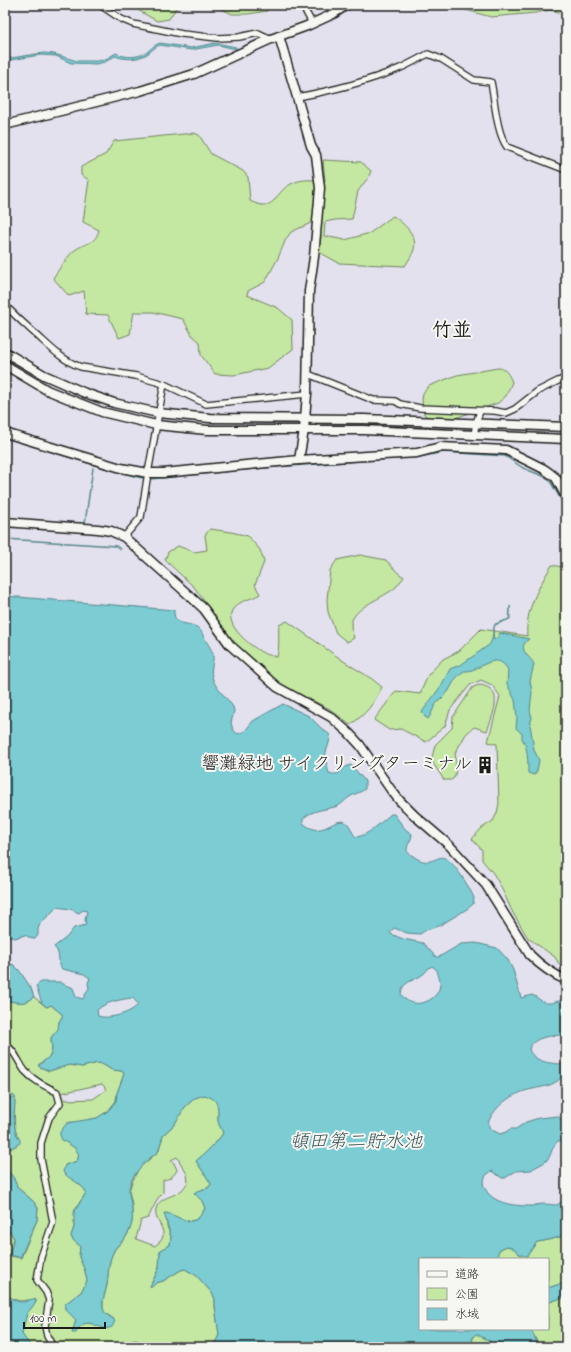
<svg xmlns="http://www.w3.org/2000/svg" width="571" height="1352" font-family="'Indie Flower','Klee One',sans-serif">
<rect width="100%" height="100%" fill="#e3e1ed"/>
<filter id="ink" filterUnits="userSpaceOnUse"><feTurbulence type="fractalNoise" baseFrequency=".025" numOctaves="2"/><feDisplacementMap in="SourceGraphic" scale="8" xChannelSelector="R" yChannelSelector="G"/><feConvolveMatrix kernelMatrix="1 2 1 2 8 2 1 2 1" color-interpolation-filters="sRGB"/></filter>
<g filter="url(#ink)">
<g fill="#c4e8a2" stroke="#70825f" fill-rule="evenodd">
<path d="M129,5h49l-9,14 -12,2z"/>
<path d="M214,5h56l-3,6 -19,3h-16z"/>
<path d="M448,5h118v9l-16,-4 -15,3 -44,4z"/>
<path d="M194,133l5,2 12,19 32,17 5,6 2,24c26,13 23,-8 41,-17 11,-6 22,-4 34,-3l-2,-21 38,2 10,9 -3,7 -10,13 -6,28 -17,1 -10,2 -1,14 21,4 25,-7 23,-17c10,7 25,19 21,33 -1,5 -6,12 -9,17l-66,-3 -20,-11 2,-16 -8,-14 -22,10 -5,7 -8,19 -13,24 -17,9 -1,4 31,13 14,12 1,29 -25,19 -34,7 -19,-1 -14,-19 -1,-13 -8,-7 -9,-16 -30,-7h-19l-4,22 -11,4 -11,-23 -22,-1 -2,-23 -15,5 -16,-18c5,-7 16,-24 22,-28 11,-8 20,-5 24,-20l-16,-8 6,-42 -8,-5v-8l25,-13 8,-13z"/>
<path d="M498,368c8,0 11,7 14,14l-6,14 -8,7 -54,19 -14,-3 -6,-5 -2,-14 1,-7 6,-7 28,-11z"/>
<path d="M210,529l21,3 17,4 12,14 4,12 -9,23 5,9c-9,6 -19,5 -27,15 -11,16 20,39 32,45 4,1 8,2 12,3 3,-11 1,-21 2,-32l8,-4 58,41 27,17 10,8c-9,18 -15,26 -32,38l-20,-16 -49,-24 -17,-13 -30,-29 -39,-55 -30,-28 3,-8 10,-6 16,6 13,-2 -2,-15z"/>
<path d="M360,555l26,5 12,13 6,4c-3,3 -5,7 -8,10 -12,11 -44,20 -45,38 0,4 2,9 3,13l-7,4 -11,-9 -8,-21 -1,-12 3,-30 7,-10z"/>
<path d="M552,565l14,3v408l-11,-19 -27,-19 -15,-25 -13,-28 -7,-12 -11,-13v-10l-10,-11 10,-11 11,-7 4,-8 2,-10 -2,-59 -9,-2 12,-46 -8,-11 -11,-5 -11,5 -20,25 -5,16 -19,16 -25,-13 -12,1 -15,-10 22,-29 24,3 8,-19 15,-16 16,-8 22,-22 46,7c-2,-25 12,-50 25,-71z"/>
<path d="M480,685c26,4 12,31 7,46l-13,-4 -8,7 -11,19c1,8 2,17 -1,25l-3,2h-7l-11,-17 -1,-5 3,-13 17,-17 1,-11 20,-30z"/>
<path d="M34,997l11,9 2,1 4,-2 12,10 -4,7v7l-6,6 -2,3 1,12 -2,6 -3,3 -9,6 2,2 9,4 21,-6 12,2 16,-4 4,1 10,6 10,1 2,3 -7,19 -1,8 -8,10 -11,7 -22,5 -5,-1 2,24 6,5 1,4 -2,6 -12,4 13,19 6,4 2,5 -11,16 -1,18 -3,9 2,4 7,6 -1,11 6,14 2,10 -6,11 -16,12v5l11,11 -3,11 5,-2 6,-6h6l17,5 7,-9 -9,-6 -2,-3v-9l4,-16 2,-19 2,-9 4,-8 11,-12 4,-8 2,-7v-18l-3,-13 3,-9 7,-14 19,-16 5,-16 3,-4 8,-7 11,-18 10,-9 9,-3c16,4 14,12 14,25 0,5 4,9 5,13 -3,6 -21,24 -27,28l14,21 1,2 -3,4 -5,1 -7,5 6,7 3,7c-10,22 -24,10 -39,5l1,13 4,11 -1,8 -9,5 -1,2 -1,16 -9,18 2,1 4,-4 7,-2 18,-11 4,-1 12,7 15,17 3,6v7l4,29 -6,12h-182c-2,-5 -8,-8 -9,-13 0,-4 4,-19 6,-22 2,-4 6,-6 8,-10v-2c-17,-1 -14,5 -31,-6v-67l5,5 4,6 -4,16v2l11,2 16,-38 1,-12 -4,-6 -16,-14 -5,-11 -7,-8 -1,-17 12,-7 2,-6c-7,-9 -4,-31 -4,-42l-5,1 -5,6v-103c12,0 19,5 29,-4zM102,1084l2,2 2,4 -13,9 -27,1 -5,-7zM177,1157l10,17 1,8c-2,2 -3,5 -5,7 -9,9 -24,7 -27,20 -3,11 11,19 6,30 -1,2 -5,5 -7,7l-19,-7 5,-19 7,-2 10,-20 5,-5v-13c7,-1 11,-4 14,-10l-3,-7 -3,-3z"/>
<path d="M566,1235v47l-18,6v-29h-50c-3,-7 3,-11 9,-13l8,2 5,7 9,-2 4,-7 4,-4c10,-1 19,-4 29,-7z"/>
<path d="M566,1297v50h-27l-8,-18h17v-26l7,-3z"/>
<path d="M474,1334c8,0 16,6 19,13h-22z"/>
</g>
<g fill="#7bccd4" stroke="#55868a" fill-rule="evenodd">
<path d="M160,43l31,5 25,-5 20,4v2l-18,-4 -27,5 -31,-5c-6,2 -8,6 -13,9 -10,6 -21,6 -32,2l-10,6 -9,2 -25,-1 -15,-7 -16,-1 -35,6v-2l31,-5 9,-1 9,1 23,7h20l7,-1 12,-7c9,5 22,5 31,-1 4,-3 7,-7 13,-9z"/>
<path d="M5,596l169,14c-1,21 21,8 28,23 2,6 11,17 11,22 1,7 -3,14 -1,21 2,12 15,21 21,31l1,4 -3,12 2,7 5,4 7,-3 8,-10 30,-17 26,12 12,12 9,7c0,7 -2,11 -4,17 -1,7 1,14 3,21 11,5 13,-7 22,-8l14,16v8c-5,4 -12,5 -17,9 -3,2 -6,6 -10,8 -12,4 -26,3 -35,13v4c19,17 30,-6 42,-1 6,2 6,11 11,15 12,-1 25,-15 35,-23h3l11,15 7,5c0,6 -5,10 -5,15 0,4 3,5 6,7 17,13 24,-2 32,2 9,4 25,30 29,40l-1,6 -6,5 -28,17 -13,4 -6,4 -13,-1 -13,-5 -4,4 1,2 12,5 20,4 13,14h3l22,-13 15,-1 21,5 11,12 5,10 8,28 11,-3c6,2 9,7 14,8 8,1 13,-4 20,-2v34c-11,0 -33,1 -37,14 4,14 25,15 37,15v9c-4,3 -7,8 -12,10 -7,4 -14,4 -21,6 -19,3 -38,16 -45,34l2,6 10,5 6,-2 4,-3h6l10,-7 13,-4 19,-2 2,3 3,-1 -1,-2 4,-1v25l-8,1c-7,6 -6,14 -11,19 -5,5 -11,6 -16,10l-15,1 -11,7h-3l-10,-7 -6,4 -3,8c5,21 31,23 49,23 4,-1 8,-2 12,-2 5,0 8,1 13,1l9,-7v37c-10,3 -19,6 -29,7l-10,14c-8,1 -10,-8 -20,-10l-7,3 -2,3v7h-78v70h111l8,18h-46l-3,-6 -14,-7 -3,3 -2,10h-258l6,-12 -4,-29v-7l-3,-6 -15,-17 -12,-7 -4,1 -18,11 -7,2 -4,4h-2l9,-19 1,-16 1,-2 9,-5 1,-8 -7,-24c14,0 29,21 41,-5l-3,-7 -8,-8 3,-2 11,-3 3,-4 -1,-2 -14,-21c7,-6 23,-20 27,-28 -1,-4 -5,-8 -5,-13 0,-12 2,-21 -14,-25l-9,3 -10,9 -11,18 -8,7 -3,4 -5,16c-12,8 -30,25 -29,41 2,13 6,24 1,36 -3,9 -10,13 -15,20 -7,11 -6,23 -8,35 -1,9 -7,18 -3,27 2,5 8,6 11,10l-3,6c-13,7 -25,-16 -36,6h-4l4,-13 -11,-11v-5l16,-12 6,-11 -2,-10 -6,-14 1,-11 -7,-6 -2,-4 3,-9v-15l12,-19c-3,-10 -17,-13 -23,-21l2,-7 12,-4 2,-6 -4,-7 -13,-8 -2,-5v-3l7,-9 30,-5 11,-7 8,-10 1,-8 7,-19 -2,-3 -10,-1 -10,-6 -4,-1 -16,4 -12,-2 -21,6 -11,-5 12,-10 2,-6 -1,-12 2,-3 5,-6 1,-7 4,-7 -12,-10 -4,2 -5,-4 -6,-17 5,-4h19l7,4h2l4,2 3,9 7,2 6,-11 -1,-5 2,-5 -6,-4 -22,-5c-5,-7 -1,-16 -8,-22l13,-10 7,-9 12,-3 -1,-5 2,-9 -4,-1 -4,3 -9,-4 -13,-2 -17,17 -2,5v6l-3,4h-2l-8,-4 -10,3 -10,-3zM432,966l5,4c1,5 4,11 3,15 -2,18 -30,26 -39,9 1,-13 13,-13 21,-19 5,-3 5,-7 10,-9zM133,998l5,6c-5,9 -30,16 -40,12l-1,-6c8,-8 25,-11 36,-12z"/>
<path d="M510,606v13l-15,6 -2,7 1,8 3,-2 3,-5 29,6c-13,10 0,16 5,25l-4,17 2,11 -2,18 2,8 -2,6 4,26 5,10 -2,11 -3,4 -6,-2c0,-10 0,-27 -6,-34v-5l-6,-6 1,-11 -2,-17 -8,-16 1,-14c-12,-22 -29,3 -44,1l-8,7 -8,14 -13,13 -5,11 -2,3 -3,-2 -3,-5 19,-26 9,-17 12,-5 27,-19c5,-6 3,-14 6,-21l14,-5z"/>
<path d="M5,962l9,3 5,5 12,18 3,9c-11,9 -16,4 -29,4z"/>
<path d="M13,1095l2,2c0,13 -4,32 5,43v3l-15,9v-48z"/>
<path d="M5,1166l1,3 7,8 5,11 16,14 4,6 -1,12 -17,38 -5,-2h-4l-1,-4 4,-14 -4,-6 -5,-5z"/>
<path d="M566,1282l-1,16 -10,2 -7,3v-15z"/>
<path d="M5,1294c6,4 11,8 18,8 6,-1 7,-4 13,-2l-1,4 -8,9 -4,16 -1,5 9,13h-16l-10,-8z"/>
</g>
<g fill="none" stroke-linecap="round" stroke-linejoin="round">
<g stroke="#55868a" stroke-width="1.5">
<path d="M13,440l95,29 34,9"/>
<path d="M150,479l124,-12 145,-10 25,-5 61,4 18,12 20,8 7,5 16,27"/>
<path d="M85,523l8,-55"/>
<path d="M5,539l111,7 4,3"/>
</g>
<g stroke="#1c1c1c" stroke-width="8">
<g id="street">
<path d="M100,5l21,14 12,5 49,10 36,4 21,-1 19,-4 13,6"/>
<path d="M302,5l10,18"/>
<path d="M297,97c33,-6 69,-15 101,-28 10,-4 20,-10 30,-15l13,5 33,21 17,2c4,19 5,49 16,65l59,23"/>
<path d="M5,305c11,12 23,22 35,33 12,11 24,23 41,29l55,9 28,8 42,20 101,-10"/>
<path d="M308,374l65,26 22,1 5,3 20,4 75,3 11,2 9,-4 23,-18 20,-10 8,-3"/>
<path d="M474,436l2,-13 4,-12"/>
<path d="M124,537l17,-20 7,-44 16,-89"/>
<path d="M5,1044c10,6 13,18 20,27 9,10 20,15 32,21l3,11 -11,15 -8,25v16l12,63 -12,35 -4,23 9,12 3,8 -4,26 2,10 6,11"/>
<path d="M124,1347l11,-3 12,3"/>
</g>
</g>
<g stroke="#1c1c1c" stroke-width="11">
<g id="secondary">
<path d="M279,36l18,61 14,49 5,9 4,33 -6,69 -5,34 -2,103 -3,36 -5,30"/>
<path d="M5,125l135,-34 54,-17 77,-35 36,-13 26,-12 14,-9"/>
<path d="M5,352l39,23 41,18 29,10 44,10 52,5 154,1 202,8"/>
<path d="M5,365l42,25 27,11 28,11 54,13 51,5h156l203,9"/>
<path d="M5,433l116,35 27,5h15l136,-13 118,-7 23,-6 66,3 38,19 7,5 5,4 10,19"/>
<path d="M5,522l93,7 13,2 13,6 67,60 13,12 26,36 47,42 54,30 18,16 11,12 31,45 9,11 15,15 34,29 37,40 44,70c11,11 22,19 36,25"/>
</g>
</g>
<use href="#street" stroke="#f6f6f2" stroke-width="5.5"/>
<use href="#secondary" stroke="#f6f6f2" stroke-width="8"/>
</g>
</g>
<defs>
<g id="building-bare" transform="scale(1.38)"><path d="M-4-6H4V6H1V3H-1V6H-4ZM-2.5-4.3h1.7v1.8h-1.7ZM.8-4.3h1.7v1.8H.8ZM-2.5-1h1.7V.8h-1.7ZM.8-1h1.7V.8H.8Z" fill="#1c1c1c" stroke="#f6f6f2" stroke-width="2.5" paint-order="stroke"/></g>
</defs>
<g fill-rule="evenodd">
<use href="#building-bare" x="485" y="765"/>
</g>
<g text-anchor="middle" dominant-baseline="central" stroke-width="4" stroke-linejoin="round" paint-order="stroke">
<g font-size="18" fill="#1c1c1c" stroke="#f6f6f2" text-anchor="end">
<text x="472" y="765">響灘緑地 サイクリングターミナル</text>
</g>
<g font-size="19" font-style="italic" fill="#3d5a5c" stroke="#f6f6f2">
<text x="356" y="1142">頓田第二貯水池</text>
</g>
<g font-size="20" font-weight="bold" fill="#1c1c1c" stroke="#f6f6f2">
<text x="452" y="331">竹並</text>
</g>
</g>
<rect width="571" height="1352" fill="none" stroke="#f6f6f2" stroke-width="20"/>
<rect x="10" y="10" width="551" height="1332" fill="none" stroke="#1c1c1c" stroke-width="1.5" filter="url(#ink)"/>
<rect x="419" y="1258" width="130" height="72" fill="#f6f6f2" stroke="#9f9f9c"/>
<rect x="427" y="1271" width="20" height="6" fill="#f6f6f2" stroke="#9f9f9c"/>
<text x="455" y="1278" font-size="12" fill="#1c1c1c">道路</text>
<rect x="427" y="1288" width="20" height="12" fill="#c4e8a2" stroke="#9f9f9c"/>
<text x="455" y="1298" font-size="12" fill="#1c1c1c">公園</text>
<rect x="427" y="1308" width="20" height="12" fill="#7bccd4" stroke="#9f9f9c"/>
<text x="455" y="1318" font-size="12" fill="#1c1c1c">水域</text>
<path d="M24 1322v6h81v-6" fill="none" stroke="#1c1c1c" stroke-width="2"/>
<text x="30" y="1322" font-size="12" fill="#1c1c1c" stroke="#f6f6f2" stroke-width="3" paint-order="stroke">100 m</text>
</svg>
